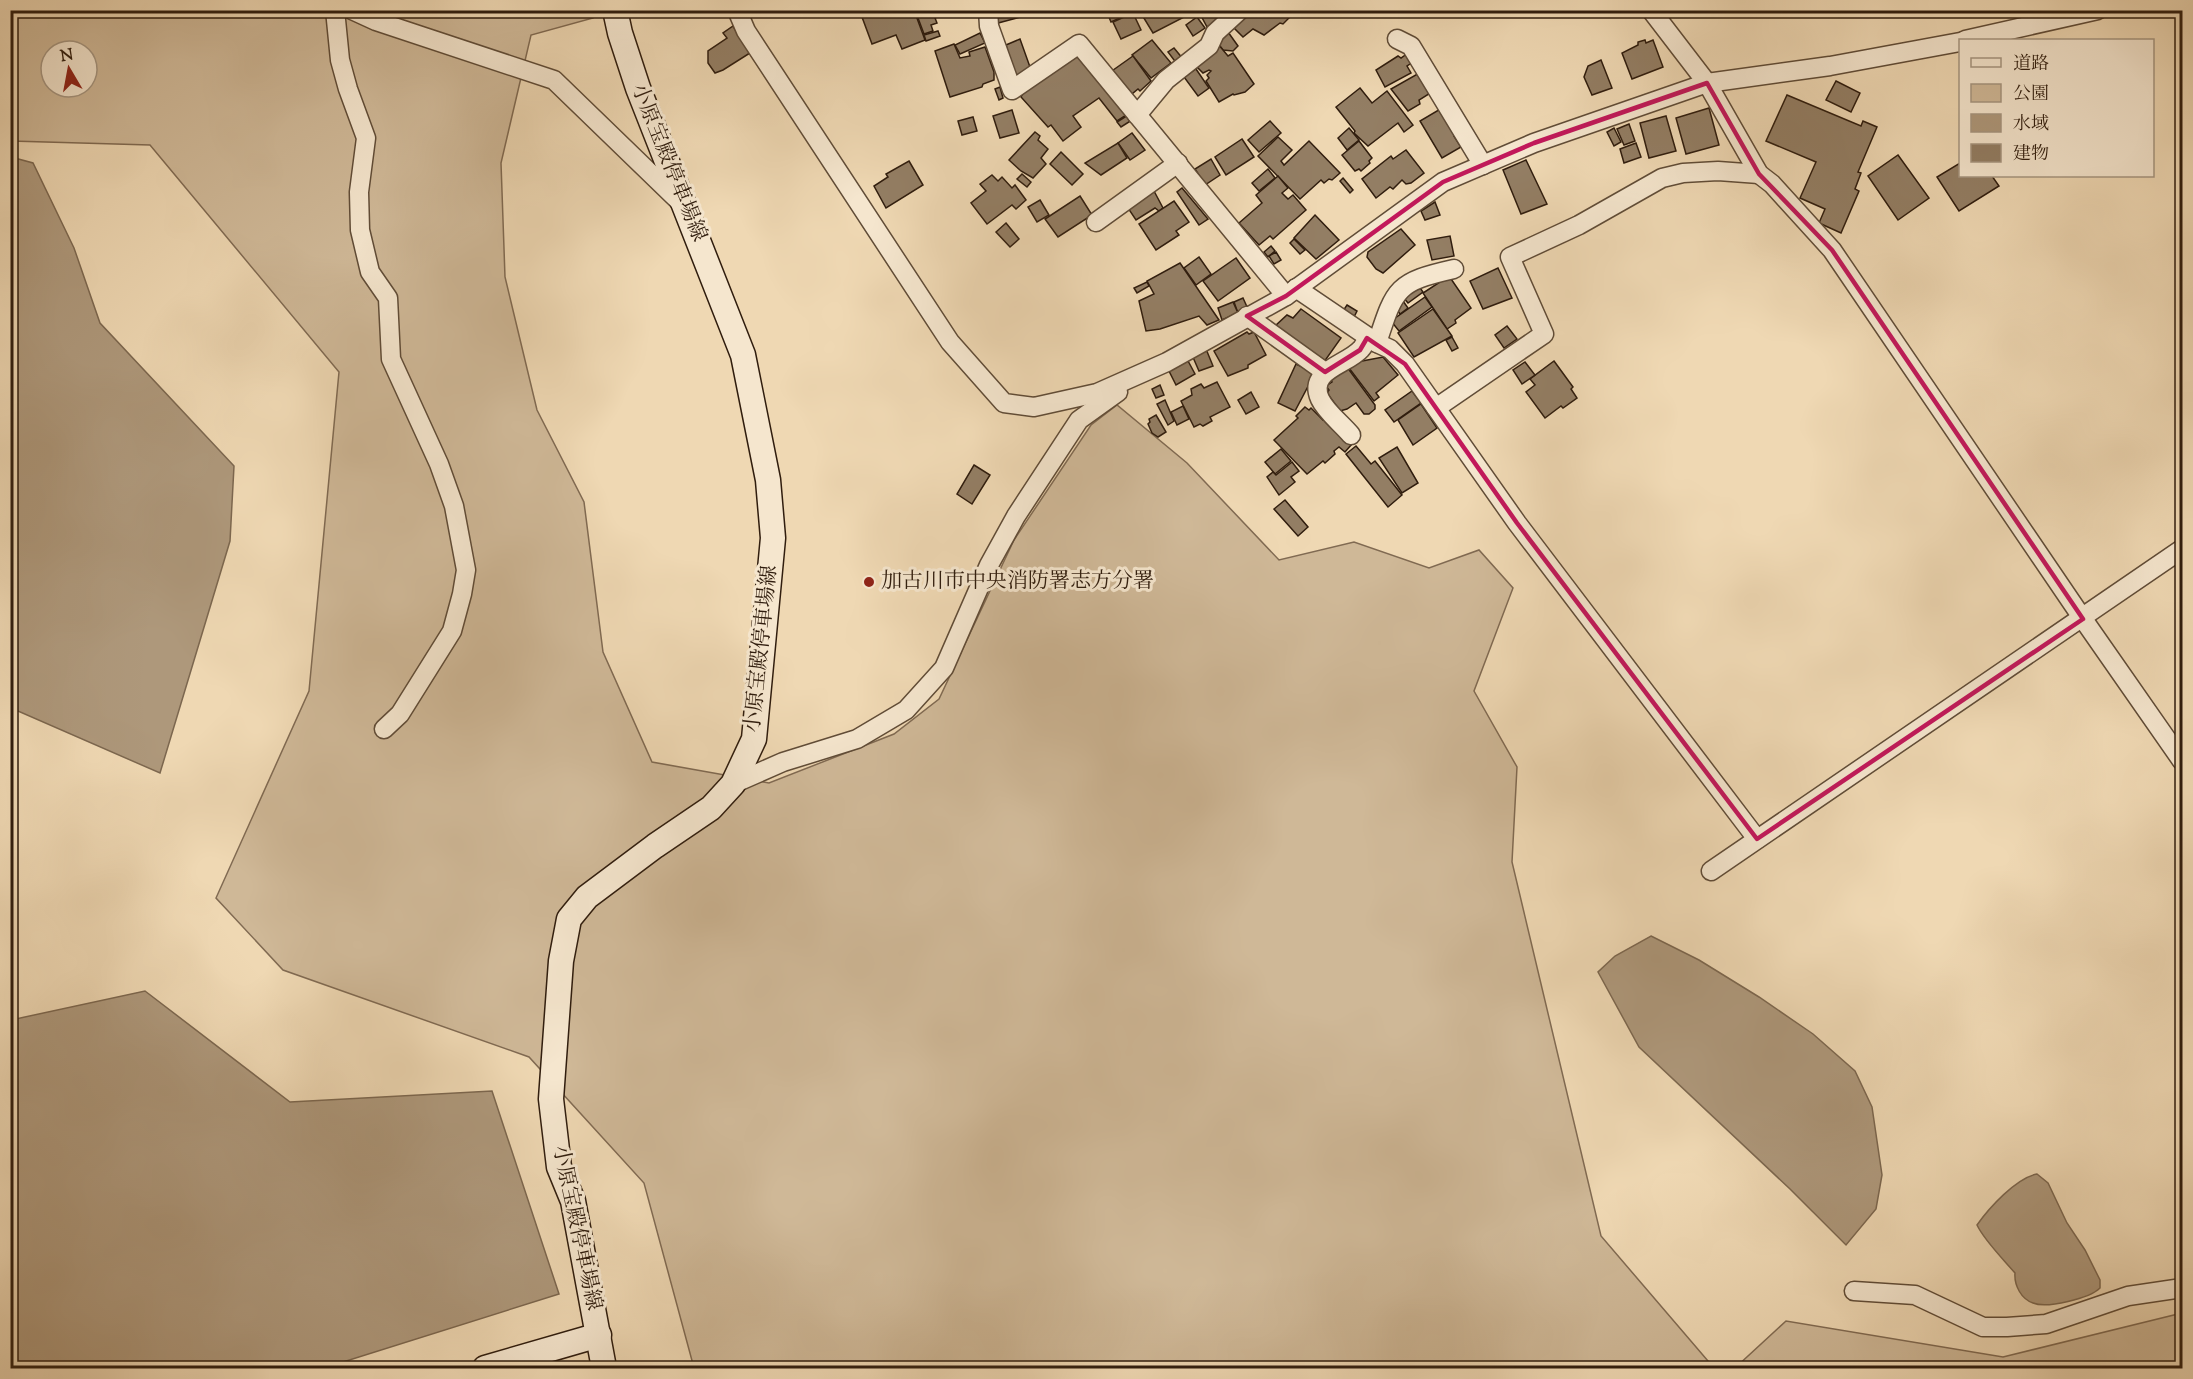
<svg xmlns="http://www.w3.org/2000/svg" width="2193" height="1379" font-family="'Sorts Mill Goudy','Noto Serif JP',serif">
<rect width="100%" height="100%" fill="#efd8b3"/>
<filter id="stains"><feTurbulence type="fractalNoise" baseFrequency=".00333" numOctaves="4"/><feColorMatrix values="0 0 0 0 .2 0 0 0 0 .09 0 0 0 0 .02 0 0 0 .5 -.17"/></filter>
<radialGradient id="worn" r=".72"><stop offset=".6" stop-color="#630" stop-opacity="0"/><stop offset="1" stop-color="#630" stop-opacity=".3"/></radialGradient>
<g fill="#cfb897" stroke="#806a52" stroke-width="1.5" fill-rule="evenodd">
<path d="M11,11h581l1,7 -62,17 -30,128 4,114 32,133 47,92 19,150 49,110 117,21 125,-49 45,-35 75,-159 77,-115 26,-20 70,58 92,97 75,-18 75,26 50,-18 34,38 -39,103 43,76 -5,95 89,374 113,132h-1020l-50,-185 -115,-126 -246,-87 -67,-72 93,-207 30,-319 -189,-227 -139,-4zM51,51h36v36h-36z"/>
<path d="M2182,1313v55h-447l51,-47 217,36z"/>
</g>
<g fill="#ae987b" stroke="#7c674f" stroke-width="1.5">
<path d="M11,157l22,6 41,85 26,75 134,143 -4,75 -70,232 -149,-65z"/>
<path d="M1651,936l48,24 60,37 54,37 42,37 17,36 10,68 -6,34 -30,36 -56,-56 -151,-142 -41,-75 17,-16z"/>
<path d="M145,991l145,111 202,-11 67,203 -235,74h-313v-348z"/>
<path d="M2037,1174l11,9 19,40 18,27 15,30v8c-10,10 -53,21 -67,15 -12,-4 -19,-18 -18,-30 -12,-14 -31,-33 -38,-48 12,-17 39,-47 60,-51z"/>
</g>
<g fill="#937e64" stroke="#301d0e" stroke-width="1.5">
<path d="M869,10h45l11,30 -23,9 -6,-14 -24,9 -10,-27 8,-4z"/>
<path d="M915,10h39l-19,8 2,5 -6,2 2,6 -9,3z"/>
<path d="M995,10h33v5l-30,8z"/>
<path d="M1048,10h28l-26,6z"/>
<path d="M1106,10h24l1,3 -20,9z"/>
<path d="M1139,10h54l1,2 -41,21z"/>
<path d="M1198,10h21l4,7 -16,10z"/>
<path d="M1249,10h43l2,3 -11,11 -3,-1 -16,12 -11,-6 -10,8 -11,-11z"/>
<path d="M1133,13l8,17 -20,9 -8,-17z"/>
<path d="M1197,17l8,11 -12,8 -7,-11z"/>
<path d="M733,26l17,27 -27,17 -8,3 -7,-10v-12l19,-13 -4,-5z"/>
<path d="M938,31l2,5 -14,5 -2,-6z"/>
<path d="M1228,32l10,14 -5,5 -10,-1 -7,-9z"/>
<path d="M980,33l5,10 -25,11 -5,-9z"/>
<path d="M1020,39l10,28 -8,9 -8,-2 -8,-29z"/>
<path d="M1152,40l19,23 -20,15 -19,-23z"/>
<path d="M1645,40l1,3 7,-3 10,27 -31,12 -10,-26 16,-8v-3z"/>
<path d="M954,44l6,14 10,-2 -1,-4 16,-5 9,25v8l-11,4 -1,3 -32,10 -15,-46z"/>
<path d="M1218,44l10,12 5,-3 21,31 -9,8 -11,3 -1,-1 -14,8 -13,-21 3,-3 -2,-3 4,-4 -2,-1 -6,3 -9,-9z"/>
<path d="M1174,48l9,11 -6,5 -9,-12z"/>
<path d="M1078,53l50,61 -11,7 -18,-23 -26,18 8,11 -18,14 -12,-16 -3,2 -27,-30 4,-7z"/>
<path d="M1408,53l5,9 -6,4 4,7 -26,14 -9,-17 22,-14 3,2z"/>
<path d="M1133,56l18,25 -11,10 -2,-2 -6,5 1,2 -24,-23z"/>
<path d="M1601,60l11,28 -20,7 -8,-18 4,-11z"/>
<path d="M1196,69l13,19 -11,8 -14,-19z"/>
<path d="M1421,72l11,20 -13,8 1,4 -12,7 -17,-22z"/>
<path d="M1836,81l24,12 -9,19 -25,-12z"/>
<path d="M1000,87l3,11 -4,2 -4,-11z"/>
<path d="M1360,88l12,15 15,-12 26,34 -9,7 -6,-9 -30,23 -14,-13 1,-2 -19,-24z"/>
<path d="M1787,95l74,31 2,-5 14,6 -19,45 3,1 -6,16 4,2 -18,42 -22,-10 6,-14 -25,-11 16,-36 -50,-21z"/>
<path d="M1442,108l15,25 -3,3 7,11 -19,11 -22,-37z"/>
<path d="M1709,108l10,37 -33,9 -10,-36z"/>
<path d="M1012,110l7,23 -19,5 -7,-22z"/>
<path d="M1128,115l4,5 -11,7 -4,-5z"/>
<path d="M1666,116l10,35 -27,7 -9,-35z"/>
<path d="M973,117l4,14 -15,4 -4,-14z"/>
<path d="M1270,121l11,12 -22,19 -11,-12z"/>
<path d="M1629,124l6,17 -11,4 -7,-16z"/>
<path d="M1349,128l10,12 -12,10 -9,-12z"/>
<path d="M1614,128l7,14 -7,4 -7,-14z"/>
<path d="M1035,132l5,4 -2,4 10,9 -7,9 5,6 -13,14 -12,-7 -12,-11z"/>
<path d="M1132,133l13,17 -15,10 -12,-17z"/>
<path d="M1278,137l14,13 -11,11 3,4 25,-24 31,32 -8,7 -3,-1 -5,4 -3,-3 -21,19 -42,-43z"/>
<path d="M1242,139l12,18 -28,18 -11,-18z"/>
<path d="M1359,141l13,17 -3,3 1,2 -9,8 -2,-2 -4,2 -13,-16z"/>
<path d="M1118,143l9,15 -26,17 -16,-12z"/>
<path d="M1636,143l5,14 -17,6 -4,-14z"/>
<path d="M1406,150l18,23 -13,10 -5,1 -4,-4 -9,9 -3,-2 -14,11 -14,-19 29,-23 2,3z"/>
<path d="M1061,152l22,22 -11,11 -22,-21z"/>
<path d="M1898,155l31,43 -31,22 -30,-44z"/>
<path d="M1211,159l9,16 -15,10 -10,-16z"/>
<path d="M1526,160l21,44 -26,10 -18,-44z"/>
<path d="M909,161l14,24 -37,23 -12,-22 14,-9 -2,-3z"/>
<path d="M1960,163v13h32l7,10 -40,25 -22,-34z"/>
<path d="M1268,169l7,9 -16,13 -7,-8z"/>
<path d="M1022,174l9,8 -4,5 -10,-8z"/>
<path d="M992,175l6,6 4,-4 10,11 3,-3 11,15 -10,9 -4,-4 -25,19 -16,-21 15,-12 -6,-7z"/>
<path d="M1278,176l10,12 -6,5 6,6 5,-4 13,15 -33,29 -3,-3 -11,9 -20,-22 23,-20 -6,-8z"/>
<path d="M1343,178l10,12 -3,3 -10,-12z"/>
<path d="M1182,188l26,31 -9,6 -22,-33z"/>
<path d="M1154,191l9,17 -4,3 -4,-3 -19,12 -8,-12z"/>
<path d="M1080,196l12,19 -34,22 -13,-18z"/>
<path d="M1040,200l9,15 -12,7 -9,-15z"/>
<path d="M1174,201l15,21 -13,9 3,4 -23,15 -17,-26z"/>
<path d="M1435,202l5,13 -15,5 -4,-9z"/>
<path d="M1315,215l24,25 -23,19 -22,-21z"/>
<path d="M1006,223l13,16 -9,8 -14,-15z"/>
<path d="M1401,229l14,16 -32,28 -7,-4 -9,-12 1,-5z"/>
<path d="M1450,236l4,20 -22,4 -5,-20z"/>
<path d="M1294,239l11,11 -5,4 -10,-11z"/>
<path d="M1271,246l4,5 -7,6 -4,-5z"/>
<path d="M1276,252l5,8 -7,4 -5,-8z"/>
<path d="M1199,257l12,17 -15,11 -12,-17z"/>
<path d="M1236,258l14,20 -32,23 -15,-20z"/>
<path d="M1180,263l39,57 -12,5 -8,-9 -39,13 -14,2 -7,-30 15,-7 -7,-13z"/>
<path d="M1498,268l14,30 -29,11 -13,-28z"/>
<path d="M1449,276l22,32 -16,12 1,3 -9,6 -24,-36z"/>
<path d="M1147,282l2,4 -12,7 -3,-5z"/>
<path d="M1418,285l5,7 -15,11 -5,-6z"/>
<path d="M1425,297l7,10 -33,24 -8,-10z"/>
<path d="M1243,298l5,11 -10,4 -4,-11z"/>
<path d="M1403,301l5,7 -8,6 -5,-7z"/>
<path d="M1233,302l5,11 -16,7 -4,-12z"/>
<path d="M1347,305l10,6 -3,6 -11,-6z"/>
<path d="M1301,309l40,29 -17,24 -50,-35 13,-12 6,3z"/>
<path d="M1433,309l19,27 -38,21 -16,-24z"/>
<path d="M1507,326l10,13 -13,9 -9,-13z"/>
<path d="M1247,332l2,2 5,-2 12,23 -18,10v3l-20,8 -14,-25z"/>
<path d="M1452,337l6,11 -6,3 -6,-11z"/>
<path d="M1206,349l7,17 -14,5 -7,-16z"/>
<path d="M1383,357l15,18 -22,18 3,4 -5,4 -25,-33 8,-6z"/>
<path d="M1187,359l8,15 -19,11 -8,-16z"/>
<path d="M1554,361l19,26 -2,2 6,9 -14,10 -2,-2 -16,12 -19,-26 9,-7 -5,-6z"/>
<path d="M1525,362l10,13 -13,9 -9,-14z"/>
<path d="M1296,364l19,9 -20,38 -17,-8z"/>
<path d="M1347,367l28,38v4l-6,5h-5l-8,-11 -9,6 -7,2 -13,-18 2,-3 -3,-4 6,-4 -1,-3z"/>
<path d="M1217,382l13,25 -20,10 2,4 -9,5 -3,-2 -6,3 -13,-26 11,-6 -1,-6 10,-5 3,4z"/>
<path d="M1160,385l4,10 -8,3 -4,-9z"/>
<path d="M1412,391l9,12 -27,19 -9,-12z"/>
<path d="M1251,392l8,15 -13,7 -8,-14z"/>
<path d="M1165,400l9,21 -6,4 -11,-21z"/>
<path d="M1421,404l16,24 -24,17 -15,-25z"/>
<path d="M1183,406l6,13 -12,6 -6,-13z"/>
<path d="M1305,407l4,3 2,-2 12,12 3,-2 26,26 -7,8 -6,-5 -5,4 1,3 -10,9 -2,-2 -16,13 -33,-34 24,-22 -2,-2z"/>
<path d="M1156,415l10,17 -8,5 -6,-4 -4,-9 2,-2 -1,-3z"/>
<path d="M1356,446l15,18 4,-3 27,34 -14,12 -42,-53z"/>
<path d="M1397,447l21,36 -16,10 -23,-35z"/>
<path d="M1281,449l10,12 -16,13 -10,-12z"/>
<path d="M1292,462l7,9 -8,6 4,5 -16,13 -12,-18 6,-5 3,3z"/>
<path d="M974,465l16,10 -18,29 -15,-10z"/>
<path d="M1285,500l23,27 -10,9 -24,-27z"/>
</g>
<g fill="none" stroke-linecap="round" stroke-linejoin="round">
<g stroke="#604c37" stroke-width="21">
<g id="street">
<path d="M335,10l5,50 8,29 18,49 -7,54 1,38 10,42 18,26 3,61 48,105 15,42 12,64 -4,24 -10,37 -52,83 -16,15"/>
<path d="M352,10l24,11 178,59 126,122"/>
<path d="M737,10l9,21 204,311 54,61 30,4 63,-14 70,-31 119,-66 157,-114 91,-39 173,-60 123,-17 130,-24"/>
<path d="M988,10l1,16 23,64 67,-46 207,252"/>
<path d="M1651,10l56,73 52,91 13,10 60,66 251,369 99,142"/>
<path d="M1397,39l14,7 72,119"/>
<path d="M1965,40l133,-30"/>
<path d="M1137,115l29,-35 43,-34 6,-13 25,-23"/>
<path d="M1096,222l82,-59"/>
<path d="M1296,288l81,55 13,6 15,15 112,159 240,316"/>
<path d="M1247,316l78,56"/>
<path d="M1377,343c18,-55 19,-61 77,-74"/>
<path d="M1436,408l108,-74 -34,-77 69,-32 83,-47 21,-5 35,-2 41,3"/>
<path d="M1351,435c-9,-11 -25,-23 -31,-36 -13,-29 27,-34 41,-50 3,-3 5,-8 7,-12"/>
<path d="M733,784l50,-22 74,-23 49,-29 38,-42 45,-103 27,-49 63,-96 39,-28"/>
<path d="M1711,871l471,-322"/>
<path d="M1854,1291l61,4 68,32h24l39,-3 82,-28 54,-8"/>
</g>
</g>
<g stroke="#301d0e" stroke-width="27">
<g id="secondary">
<path d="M485,1368l114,-33"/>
<path d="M604,1368l-31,-167 -14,-34 -8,-68 10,-138 8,-42 18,-22 68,-51 56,-38 22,-24 21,-45 19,-201 -5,-58 -25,-125 -105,-267 -18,-55 -5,-23"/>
</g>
</g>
<use href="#street" stroke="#f5e6ce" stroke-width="18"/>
<use href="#secondary" stroke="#f5e6ce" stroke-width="24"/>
</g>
<path fill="none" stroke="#c2185b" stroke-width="4.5" stroke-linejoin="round" d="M1707,83l52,91 73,76 251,369 -326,220 -240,-316 -112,-159 -38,-26 -7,12 -35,22 -78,-56 39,-20 157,-114 91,-39z"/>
<circle fill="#8f2418" stroke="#f5e6ce" stroke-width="2" cx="869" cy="582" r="6"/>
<g text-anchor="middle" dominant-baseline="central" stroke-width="6" stroke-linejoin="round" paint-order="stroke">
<g font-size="21" fill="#301d0e" stroke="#f5e6ce">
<text transform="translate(668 163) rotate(68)">小原宝殿停車場線</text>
<text transform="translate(762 649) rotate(-84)">小原宝殿停車場線</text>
<text transform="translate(576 1228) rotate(78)">小原宝殿停車場線</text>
</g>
<g font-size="21" fill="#301d0e" stroke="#f5e6ce" text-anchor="start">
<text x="881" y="582">加古川市中央消防署志方分署</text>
</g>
</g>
<rect width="2193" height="1379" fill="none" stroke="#efd8b3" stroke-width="36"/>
<rect x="12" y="12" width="2169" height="1355" fill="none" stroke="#301d0e" stroke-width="3"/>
<rect x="18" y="18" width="2157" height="1343" fill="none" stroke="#301d0e" stroke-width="1.5"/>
<rect x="1959" y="39" width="195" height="138" fill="#f5e6ce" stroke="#a69681" stroke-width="1.5"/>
<rect x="1971" y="58" width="30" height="9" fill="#f5e6ce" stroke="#a69681" stroke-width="1.5"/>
<text x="2013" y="69" font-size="18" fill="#301d0e">道路</text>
<rect x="1971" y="84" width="30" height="18" fill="#cfb897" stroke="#a69681" stroke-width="1.5"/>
<text x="2013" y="99" font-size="18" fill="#301d0e">公園</text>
<rect x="1971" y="114" width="30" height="18" fill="#ae987b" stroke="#a69681" stroke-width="1.5"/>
<text x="2013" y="129" font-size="18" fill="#301d0e">水域</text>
<rect x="1971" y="144" width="30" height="18" fill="#937e64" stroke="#a69681" stroke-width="1.5"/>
<text x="2013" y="159" font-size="18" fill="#301d0e">建物</text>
<g transform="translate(69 69) rotate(350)"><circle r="28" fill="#f5e6ce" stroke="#a69681" stroke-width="1.5"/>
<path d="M0-4.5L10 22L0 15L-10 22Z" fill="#8f2418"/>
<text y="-9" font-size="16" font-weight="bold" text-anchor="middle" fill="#301d0e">N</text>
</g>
<rect width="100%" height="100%" filter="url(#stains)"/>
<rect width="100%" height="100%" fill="url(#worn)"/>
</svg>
